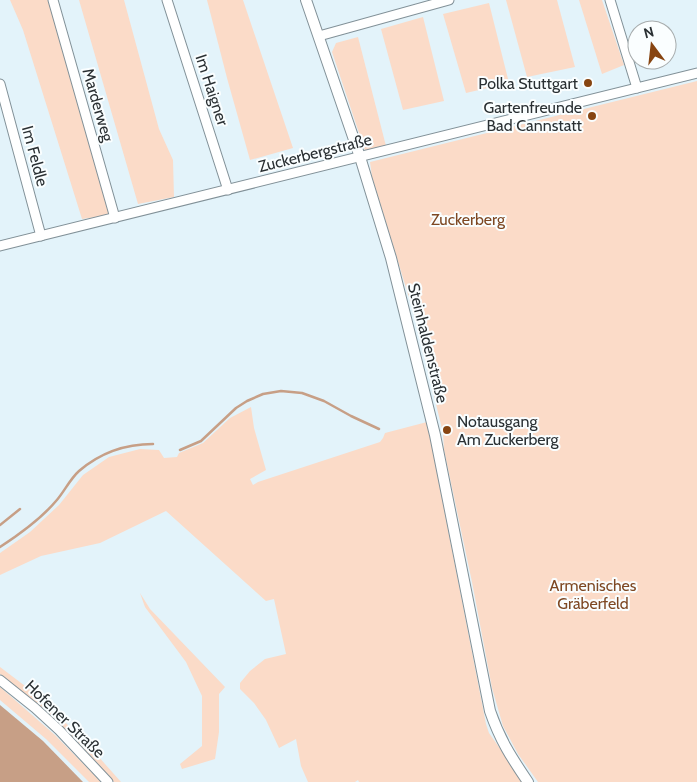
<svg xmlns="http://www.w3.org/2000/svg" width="697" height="782" font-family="Cabin,sans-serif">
<rect width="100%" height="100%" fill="#e3f3fa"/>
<g fill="#fbdbc8">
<path d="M10,0h38l63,215 -29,4 -59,-189z"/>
<path d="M79,0h45l35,129 14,31 1,37 -36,7z"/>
<path d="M207,0h36l50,148 -43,12 -23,-82z"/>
<path d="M506,0h51l18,67 -48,10z"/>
<path d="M579,0h23l22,65 -22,9z"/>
<path d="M489,3l20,80 -43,10 -23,-79z"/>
<path d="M423,17l21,84 -41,9 -22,-81z"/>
<path d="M358,37l28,109 -21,5 -33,-99 4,-9z"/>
<path d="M697,81v701h-159l-20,-28 -15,-28 -11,-38 -20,-106 -28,-132 -1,-17 -28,-116 -43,-140 -2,-15z"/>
<path d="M251,407l3,21 12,42 -16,9 3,6 5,-3 122,-40 3,-4 2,-5 42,-11 59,302 3,9 35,49h-165l-1,-2 -3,2h-47l-7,-16 -5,-27 -17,9 -13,-28 -12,-17 -14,-14v-6l10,-12 15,-12 21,-5 -12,-55 -8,2 -100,-90 -66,32 -59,13 -41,19v-22l30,-21 29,-27 24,-30 26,-18 31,-8 19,1 5,8 13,-1 2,-4 24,-10 27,-25z"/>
<path d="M140,593l10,16 75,78 -6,7v38l-4,27 -33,10 -2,-5 22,-18v-50l-16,-34 -41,-55z"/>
<path d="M0,667l29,22 52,48 40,45h-7l-37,-41 -32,-31 -45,-36z"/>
<path d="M0,687l55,48 46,47h-12l-43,-43 -46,-39z"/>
</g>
<path fill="#c79f86" d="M0,705l43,36 40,41h-83z"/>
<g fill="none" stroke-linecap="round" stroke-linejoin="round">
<g stroke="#c79f86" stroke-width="2.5">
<path d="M180,450l21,-9 35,-33 11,-7 16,-7 18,-3 21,2 22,8 27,15 28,13"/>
<path d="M0,525l20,-16"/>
<path d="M0,547c20,-13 40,-27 56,-46 8,-9 14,-22 23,-30 21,-18 47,-27 74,-27"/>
</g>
<g stroke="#829198" stroke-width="11">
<g id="minor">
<path d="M53,0l62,218"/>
<path d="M167,0l61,190"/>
<path d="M610,0l27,88"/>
<path d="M319,36l130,-36"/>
<path d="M0,84l41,152"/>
<path d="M0,246l697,-173"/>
<path d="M0,680l35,28 24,22 49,52"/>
</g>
</g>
<g stroke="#829198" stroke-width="12">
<path id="tertiary" d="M306,0l54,157 31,101 44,177 55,276c10,29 21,46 38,71"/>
</g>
<use href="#minor" stroke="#fff" stroke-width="9"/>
<use href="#tertiary" stroke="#fff" stroke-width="10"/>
</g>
<g fill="#874512" stroke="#fafeff" stroke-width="2">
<circle cx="588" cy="83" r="5"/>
<circle cx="592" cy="116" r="5"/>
<circle cx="447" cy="430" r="5"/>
</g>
<g text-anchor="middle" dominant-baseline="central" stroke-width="4" stroke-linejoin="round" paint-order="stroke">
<g font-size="16" fill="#2a3033" stroke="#fafeff" text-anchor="end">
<text x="578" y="83">Polka Stuttgart</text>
<text x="582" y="107">Gartenfreunde<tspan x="582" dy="18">Bad Cannstatt</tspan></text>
<text x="457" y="421" text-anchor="start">Notausgang<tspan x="457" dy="18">Am Zuckerberg</tspan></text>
</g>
<g font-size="16" fill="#2a3033" stroke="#fafeff">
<text transform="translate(212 90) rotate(72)">Im Haigner</text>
<text transform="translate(98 105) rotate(74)">Marderweg</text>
<text transform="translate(315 153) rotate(-14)">Zuckerbergstraße</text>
<text transform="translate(35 156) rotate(75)">Im Feldle</text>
<text transform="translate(428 343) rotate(76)">Steinhaldenstraße</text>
<text transform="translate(65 719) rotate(44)">Hofener Straße</text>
</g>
<g font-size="16" fill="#7e4823" stroke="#fafeff">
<text x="468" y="219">Zuckerberg</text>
<text x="593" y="585">Armenisches<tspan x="593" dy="18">Gräberfeld</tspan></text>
</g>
</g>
<g transform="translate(652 45) rotate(345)"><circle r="24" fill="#fafeff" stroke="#a7acad"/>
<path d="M0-4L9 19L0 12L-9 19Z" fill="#874512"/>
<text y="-8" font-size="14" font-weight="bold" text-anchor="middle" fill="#2a3033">N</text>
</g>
</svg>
